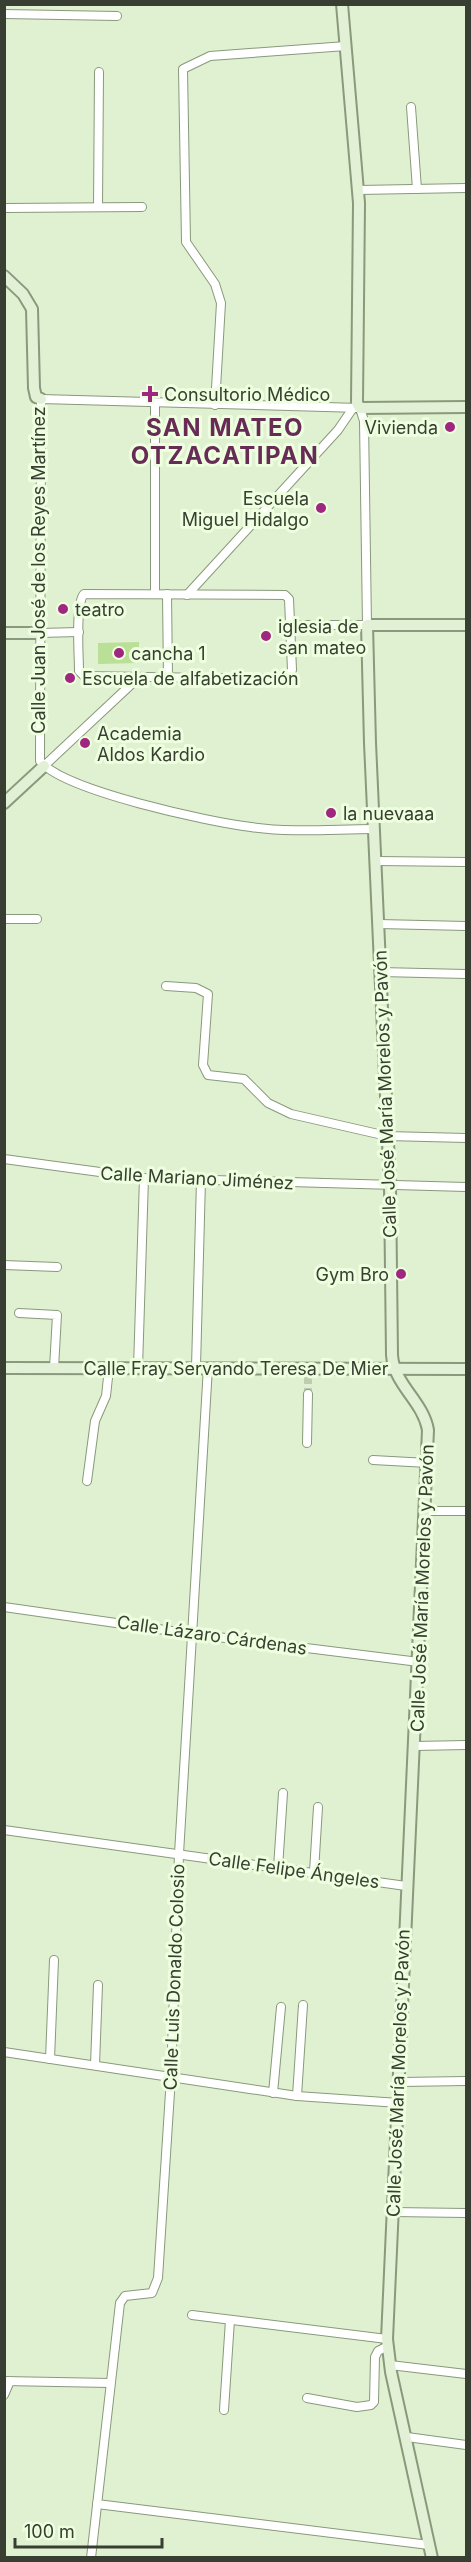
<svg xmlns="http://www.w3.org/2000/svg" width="471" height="2562" font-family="Inter,sans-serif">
<rect width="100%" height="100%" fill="#e0f1d1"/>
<path fill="#badf97" d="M139,642v21l-41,1v-21z"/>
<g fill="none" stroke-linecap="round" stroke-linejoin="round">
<path stroke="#becdb1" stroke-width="8" stroke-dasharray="8 4" stroke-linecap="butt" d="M308,1376v18"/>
<g stroke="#89997b" stroke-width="10">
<g id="street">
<path d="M4,14l113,2"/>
<path d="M411,107l6,82"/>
<path d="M359,190l107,-2"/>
<path d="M98,207l1,-135"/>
<path d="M4,208l138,-1"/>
<path d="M155,403v191"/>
<path d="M215,405l6,-102 -6,-19 -29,-42 -3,-173 27,-13 136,-10"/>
<path d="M84,594l201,1 4,4 3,71 -5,6 -10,3 -193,-3 -5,-5c0,-16 -4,-67 5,-77z"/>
<path d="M167,594l1,84"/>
<path d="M187,595l151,-165 15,-22"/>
<path d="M291,625h76l-3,-204 -4,-13 -319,-9 -1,362c24,30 170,61 211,66 40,6 83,2 123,2"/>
<path d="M39,633l40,-1"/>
<path d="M44,766l94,-88"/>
<path d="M376,861l90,1"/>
<path d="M4,919h33"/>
<path d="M379,924l87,2"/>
<path d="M380,972l86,2"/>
<path d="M166,986l30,2 12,6 -5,71 5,10 36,4 24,24 23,11 96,22 79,2"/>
<path d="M4,1159l140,19 322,9"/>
<path d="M4,1265l53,2"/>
<path d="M19,1313l38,2 -3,53"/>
<path d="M196,1367l5,-187"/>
<path d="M138,1368l6,-190"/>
<path d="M307,1443l1,-49"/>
<path d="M373,1460l55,3"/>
<path d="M87,1481l8,-60 11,-25 3,-28"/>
<path d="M426,1511h40"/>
<path d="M4,1607l189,27 226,28"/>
<path d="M415,1746l51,-1"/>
<path d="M4,1830l402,56"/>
<path d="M278,1868l5,-75"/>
<path d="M314,1872l4,-65"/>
<path d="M4,2052l293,44 102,7"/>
<path d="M50,2059l4,-99"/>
<path d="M95,2065l3,-80"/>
<path d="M401,2082l65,-1"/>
<path d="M273,2093l8,-86"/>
<path d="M297,2096l6,-91"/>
<path d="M392,2212l74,1"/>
<path d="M192,2315l195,24"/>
<path d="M390,2365l76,9"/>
<path d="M4,2381l106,2"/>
<path d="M4,2395l6,-14"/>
<path d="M307,2398l50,9 14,-2 3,-3 1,-45 3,-6 10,-5"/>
<path d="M224,2410l6,-90"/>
<path d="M407,2437l59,8"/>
<path d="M97,2504l332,41"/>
<path d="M91,2558l29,-255 5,-7 27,-3 6,-15 13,-201 8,-223 29,-487"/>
</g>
</g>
<g stroke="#89997b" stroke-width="14">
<g id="secondary">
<path d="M342,4l17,199 -2,200 3,5 106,-1"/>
<path d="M4,276l19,18 9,15 2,79 2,9 5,2"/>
<path d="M4,633h35"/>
<path d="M4,803l40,-37"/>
<path d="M4,1368l462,1"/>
<path d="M432,2558l-41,-186 -4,-33 41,-909c-5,-29 -34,-45 -36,-75l-2,-169 -20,-443 -3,-118h99"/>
</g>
</g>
<use href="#street" stroke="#fff" stroke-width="8"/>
<use href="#secondary" stroke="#e2f0d5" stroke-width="10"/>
</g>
<g fill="#9f277f" stroke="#edffde" stroke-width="2">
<path d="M147 385h6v6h6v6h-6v6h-6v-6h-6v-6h6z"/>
<circle cx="450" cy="427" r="6"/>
<circle cx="321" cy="508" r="6"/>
<circle cx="63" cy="609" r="6"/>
<circle cx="266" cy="636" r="6"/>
<circle cx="119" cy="653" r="6"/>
<circle cx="70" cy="678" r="6"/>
<circle cx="85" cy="743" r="6"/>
<circle cx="331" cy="813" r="6"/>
<circle cx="401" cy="1274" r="6"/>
</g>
<g text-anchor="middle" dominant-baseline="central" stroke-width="6" stroke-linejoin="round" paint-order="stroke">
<g font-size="18" fill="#383f32" stroke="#edffde" text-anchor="start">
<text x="164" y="394">Consultorio Médico</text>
<text x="438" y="427" text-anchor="end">Vivienda</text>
<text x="309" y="498" text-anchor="end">Escuela<tspan x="309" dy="21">Miguel Hidalgo</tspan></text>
<text x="75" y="609">teatro</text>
<text x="278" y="626">iglesia de<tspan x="278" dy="21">san mateo</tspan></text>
<text x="131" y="653">cancha 1</text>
<text x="82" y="678">Escuela de alfabetización</text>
<text x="97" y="733">Academia<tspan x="97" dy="21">Aldos Kardio</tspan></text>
<text x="343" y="813">la nuevaaa</text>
<text x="389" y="1274" text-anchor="end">Gym Bro</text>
</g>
<g font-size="18" fill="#383f32" stroke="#edffde">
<text transform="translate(38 570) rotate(-90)">Calle Juan José de los Reyes Martínez</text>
<text transform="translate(385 1094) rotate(-92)">Calle José María Morelos y Pavón</text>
<text transform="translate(197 1178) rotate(3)">Calle Mariano Jiménez</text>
<text x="236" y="1368">Calle Fray Servando Teresa De Mier</text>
<text transform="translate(422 1588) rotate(-88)">Calle José María Morelos y Pavón</text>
<text transform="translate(212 1635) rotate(8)">Calle Lázaro Cárdenas</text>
<text transform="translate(294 1870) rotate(8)">Calle Felipe Ángeles</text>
<text transform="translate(174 1977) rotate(-88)">Calle Luis Donaldo Colosio</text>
<text transform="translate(398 2073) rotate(-88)">Calle José María Morelos y Pavón</text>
</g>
<g font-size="24" font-weight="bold" letter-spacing="1.5" fill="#672c55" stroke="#edffde">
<text x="225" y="427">SAN MATEO<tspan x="225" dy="28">OTZACATIPAN</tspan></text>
</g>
</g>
<rect width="471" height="2562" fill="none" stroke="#383f32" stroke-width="12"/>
<path d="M15 2538v9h147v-9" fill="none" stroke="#383f32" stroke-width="3"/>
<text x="24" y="2538" font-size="18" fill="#383f32" stroke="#edffde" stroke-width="4.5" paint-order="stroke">100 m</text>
</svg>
